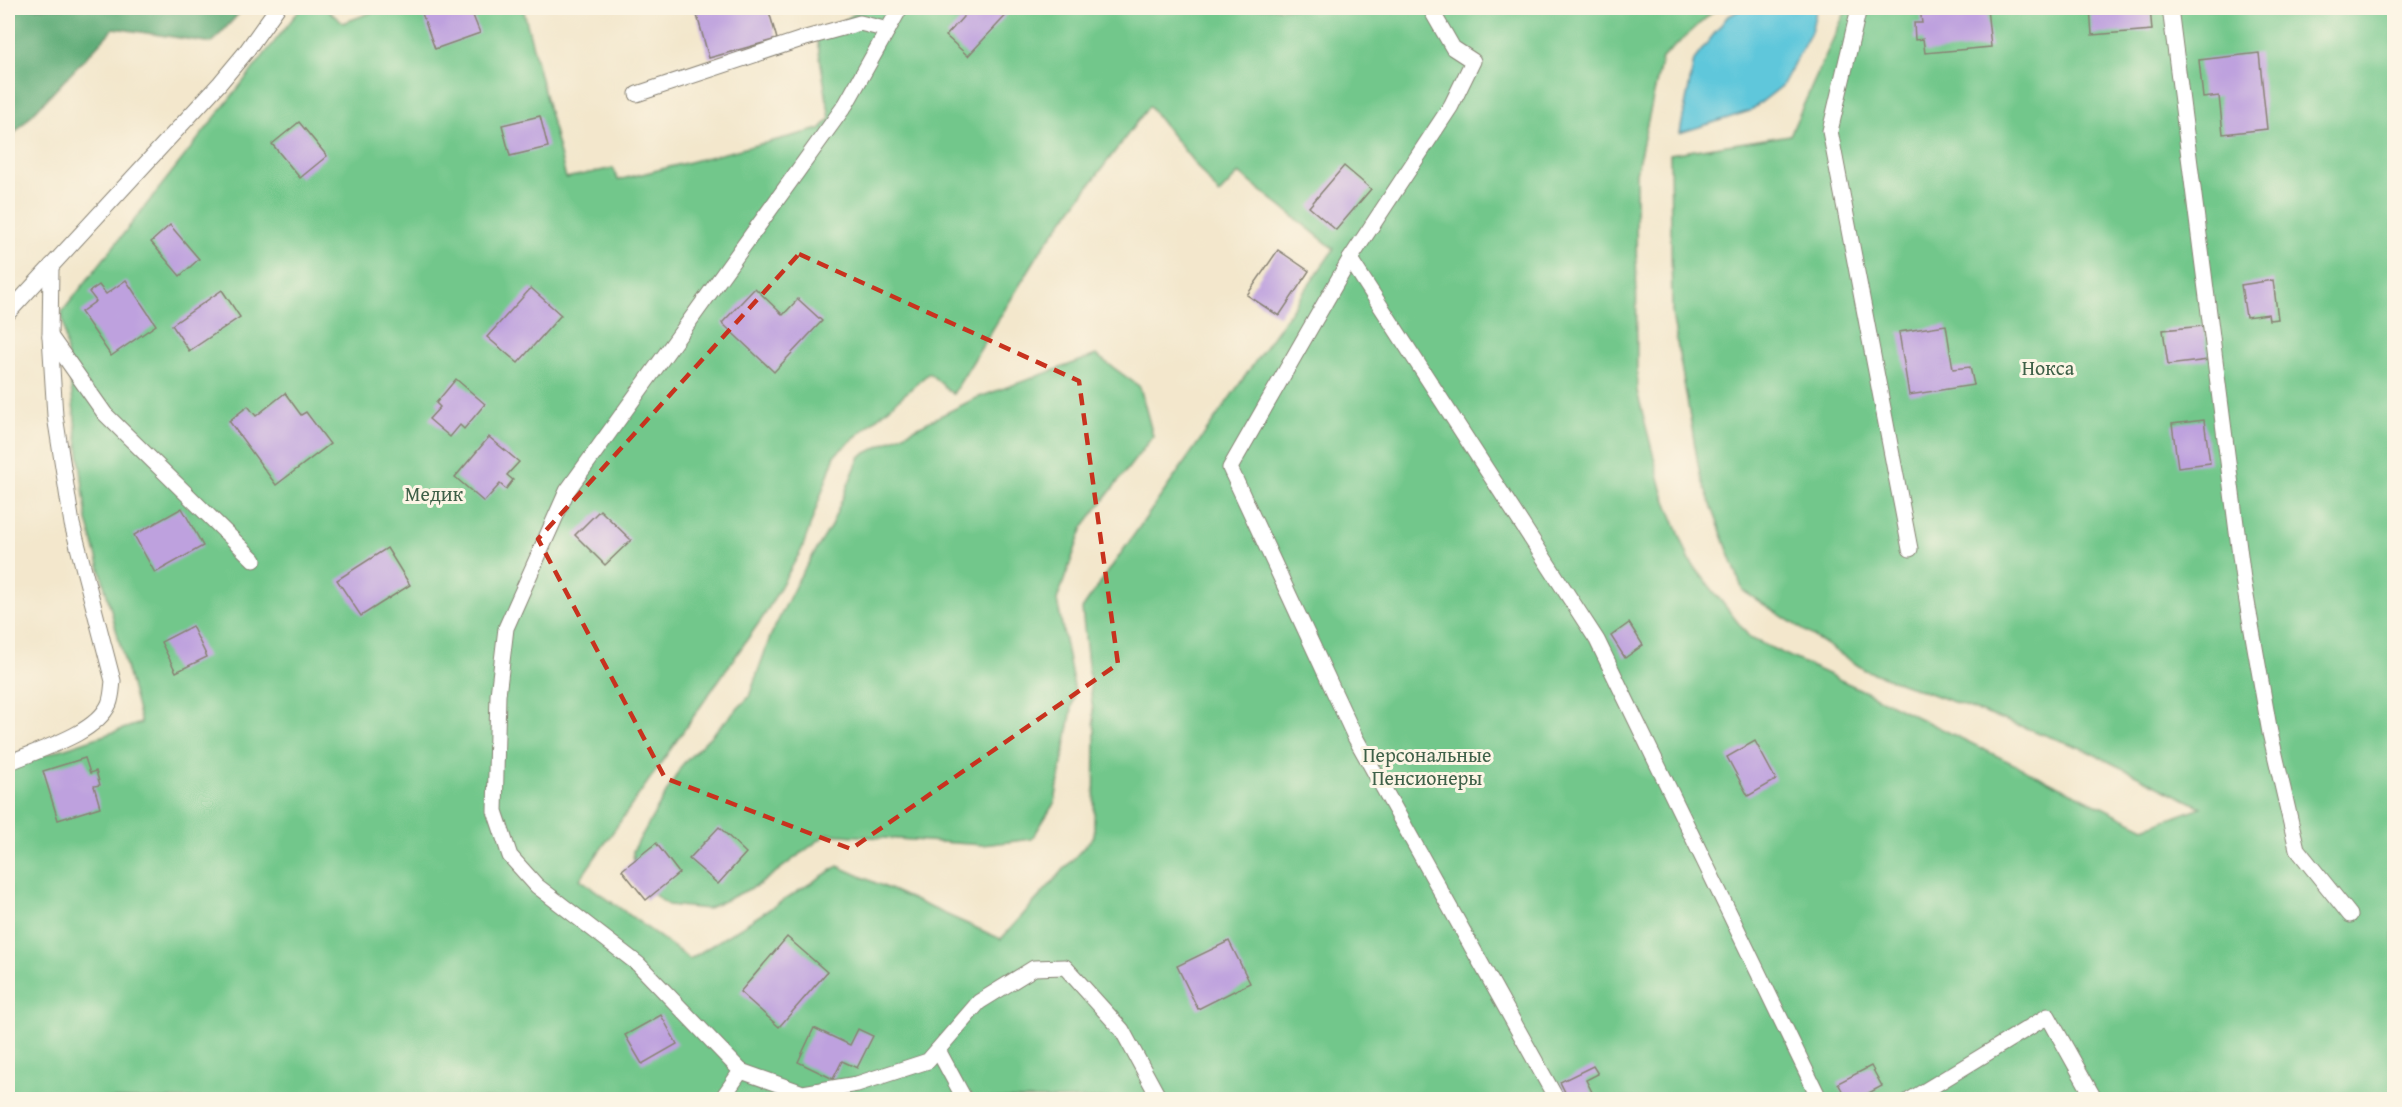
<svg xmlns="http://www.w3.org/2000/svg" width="2402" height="1107" font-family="'Gentium Book Plus',serif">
<rect width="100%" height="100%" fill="#fcf5e5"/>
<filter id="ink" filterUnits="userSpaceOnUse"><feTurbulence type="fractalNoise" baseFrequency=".0167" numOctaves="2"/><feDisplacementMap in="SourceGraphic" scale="12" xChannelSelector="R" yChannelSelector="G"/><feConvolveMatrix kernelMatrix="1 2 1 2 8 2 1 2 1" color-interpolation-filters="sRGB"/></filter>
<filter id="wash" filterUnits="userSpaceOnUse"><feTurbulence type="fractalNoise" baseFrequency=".008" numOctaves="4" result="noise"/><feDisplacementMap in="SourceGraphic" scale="24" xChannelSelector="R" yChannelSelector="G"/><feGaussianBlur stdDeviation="1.35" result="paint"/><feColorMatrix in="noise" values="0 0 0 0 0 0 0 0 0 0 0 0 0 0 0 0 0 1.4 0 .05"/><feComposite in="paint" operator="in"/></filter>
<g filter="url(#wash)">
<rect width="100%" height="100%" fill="#f3e7cc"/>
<g fill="#72c78b" stroke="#477254" stroke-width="1.5" fill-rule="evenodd">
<path d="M301,8h24l18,15 40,-15h140l43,170 47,-10 5,12 202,-51 10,-10 -13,-80 46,-31h854l-55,50 -26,115 1,218 26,102 27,68 60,77 112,52 283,138 56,-21 -120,-59 -216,-78 -122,-79 -43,-116 -28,-161 -2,-160 120,-19 57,-127h547v1091h-2386v-332l133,-44 -54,-203 -25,-208zM1149,106l70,88 20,-21 95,76 -252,360 13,122 -1,105 -93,103 -163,-73 -148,93 -110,-80 185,-265 37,-65 33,-94 94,-82 24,21 90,-147z"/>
<path d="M1096,355l44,32 13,49 -70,91 -26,73 18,92 -20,110 -23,37 -49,6 -156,-11 -67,50 -53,25 -39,-4 -33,-25 -2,-29 49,-86 67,-68 21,-60 29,-59 32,-52 29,-70 114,-57z"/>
</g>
<path fill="#5dac77" stroke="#3c644a" stroke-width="1.5" d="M8,8h236l-32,35 -98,-15 -106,112z"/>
<path fill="#5ec7db" stroke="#3d727c" stroke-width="1.5" d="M1743,8h74l-6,24 -29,54 -32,25 -70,22 14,-73 33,-43z"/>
<g id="blocks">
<g fill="#bea1de">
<path d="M420,8h50l10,25 -45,16z"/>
<path d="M695,8h73l9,31 -68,19z"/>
<path d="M971,8h42l-45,48 -22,-20z"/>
<path d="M1939,8h48l4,39 -66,6 -2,-14 -8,1 -1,-17h8l-2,-14z"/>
<path d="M2090,8h60l2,22 -60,5z"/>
<path d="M2259,53l8,76 -44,5 -4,-38 -16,2 -4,-38z"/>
<path d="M540,116l8,31 -38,9 -8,-31z"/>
<path d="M299,122l28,34 -27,22 -28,-34z"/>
<path d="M1344,166l27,23 -35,41 -27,-23z"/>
<path d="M170,225l29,34 -19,17 -29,-34z"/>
<path d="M1278,250l31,21 -30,45 -32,-21z"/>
<path d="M126,280l30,45 -45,31 -30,-44 15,-11 -7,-9 10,-7 7,9z"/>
<path d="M2273,280l5,39 -9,1 -1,-6 -22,3 -5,-32z"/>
<path d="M531,288l30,27 -43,48 -31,-26z"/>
<path d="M755,288l28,27 15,-16 24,22 -48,51 -52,-49z"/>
<path d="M222,290l18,27 -51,34 -17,-26z"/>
<path d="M1946,325l7,44 17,-2 4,18 -65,10 -10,-63z"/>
<path d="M2203,326l5,34 -40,5 -5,-35z"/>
<path d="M456,379l29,25 -21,25 -4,-4 -10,12 -21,-18 11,-12 -4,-4z"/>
<path d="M285,393l16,22 5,-3 24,32 -54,41 -47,-64 19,-15 8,10z"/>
<path d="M2204,420l6,43 -32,4 -6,-43z"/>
<path d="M489,437l30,25 -12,13 6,5 -7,9 -6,-5 -16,18 -29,-25z"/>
<path d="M182,508l21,38 -48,27 -21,-38z"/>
<path d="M600,510l31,30 -26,25 -30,-30z"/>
<path d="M387,548l23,37 -49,31 -24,-36z"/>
<path d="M1629,623l14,22 -18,13 -14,-22z"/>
<path d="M192,626l15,31 -31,15 -15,-30z"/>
<path d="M1755,741l21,39 -28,16 -21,-39z"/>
<path d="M85,758l5,15 6,-2 4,14 -6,1 6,21 -42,13 -15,-49z"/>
<path d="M719,827l27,26 -28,31 -29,-25z"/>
<path d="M656,843l23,30 -33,27 -24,-30z"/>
<path d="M787,937l40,35 -48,55 -39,-35z"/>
<path d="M1229,941l21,42 -52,26 -21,-43z"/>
<path d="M661,1015l16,29 -35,20 -17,-29z"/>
<path d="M814,1028l36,17 8,-16 15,7 -16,32 -15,-7 -9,18 -35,-17z"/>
<path d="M1593,1066l5,8 -12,6 7,14 -10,6h-14l-9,-18z"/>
<path d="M1871,1066l11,20 -26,14h-9l-9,-17z"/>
</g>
</g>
</g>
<g filter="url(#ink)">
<use href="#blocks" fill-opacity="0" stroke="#888274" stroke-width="1.5"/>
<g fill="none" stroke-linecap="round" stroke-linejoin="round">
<g stroke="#888274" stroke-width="17">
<g id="service">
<path d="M1430,8l23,40 20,13 -22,45 -101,153 -120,209 125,269 202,363"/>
<path d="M1859,8l-29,123 80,418"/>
<path d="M2170,8l73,571 27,154 27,116 53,66"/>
<path d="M637,94l165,-55 58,-16 28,7"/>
<path d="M1350,259l247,381 223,460"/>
<path d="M8,313l212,-230 25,-30 32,-45"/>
<path d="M50,336l55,78 149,146"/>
<path d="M8,763c29,-13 87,-28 101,-59 3,-7 3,-16 4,-23l-41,-157 -17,-108 -5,-80 1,-70"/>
<path d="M938,1050l27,50"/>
<path d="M741,1071l62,22 54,-9 71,-23 51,-59 55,-34 31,-1 57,63 38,70"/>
<path d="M721,1100l20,-29 -103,-107 -101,-78 -27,-30 -15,-45 3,-116 8,-67 61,-137 279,-387 54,-96"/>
<path d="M1910,1100l138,-84 47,84"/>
</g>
</g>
<use href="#service" stroke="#fff" stroke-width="15"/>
</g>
</g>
<path fill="none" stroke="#c8321e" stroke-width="4.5" stroke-dasharray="12 8" stroke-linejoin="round" d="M799,254l280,127 39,283 -267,185 -186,-71 -127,-239z"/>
<g text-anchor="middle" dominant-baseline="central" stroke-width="6" stroke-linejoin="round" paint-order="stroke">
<g font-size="20" fill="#3e6048" stroke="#fcf5e5">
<text x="2048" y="367">Нокса</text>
<text x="434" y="493">Медик</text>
<text x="1427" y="754">Персональные<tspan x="1427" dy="23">Пенсионеры</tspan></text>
</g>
</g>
<rect width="2402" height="1107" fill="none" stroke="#fcf5e5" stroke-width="30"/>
</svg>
